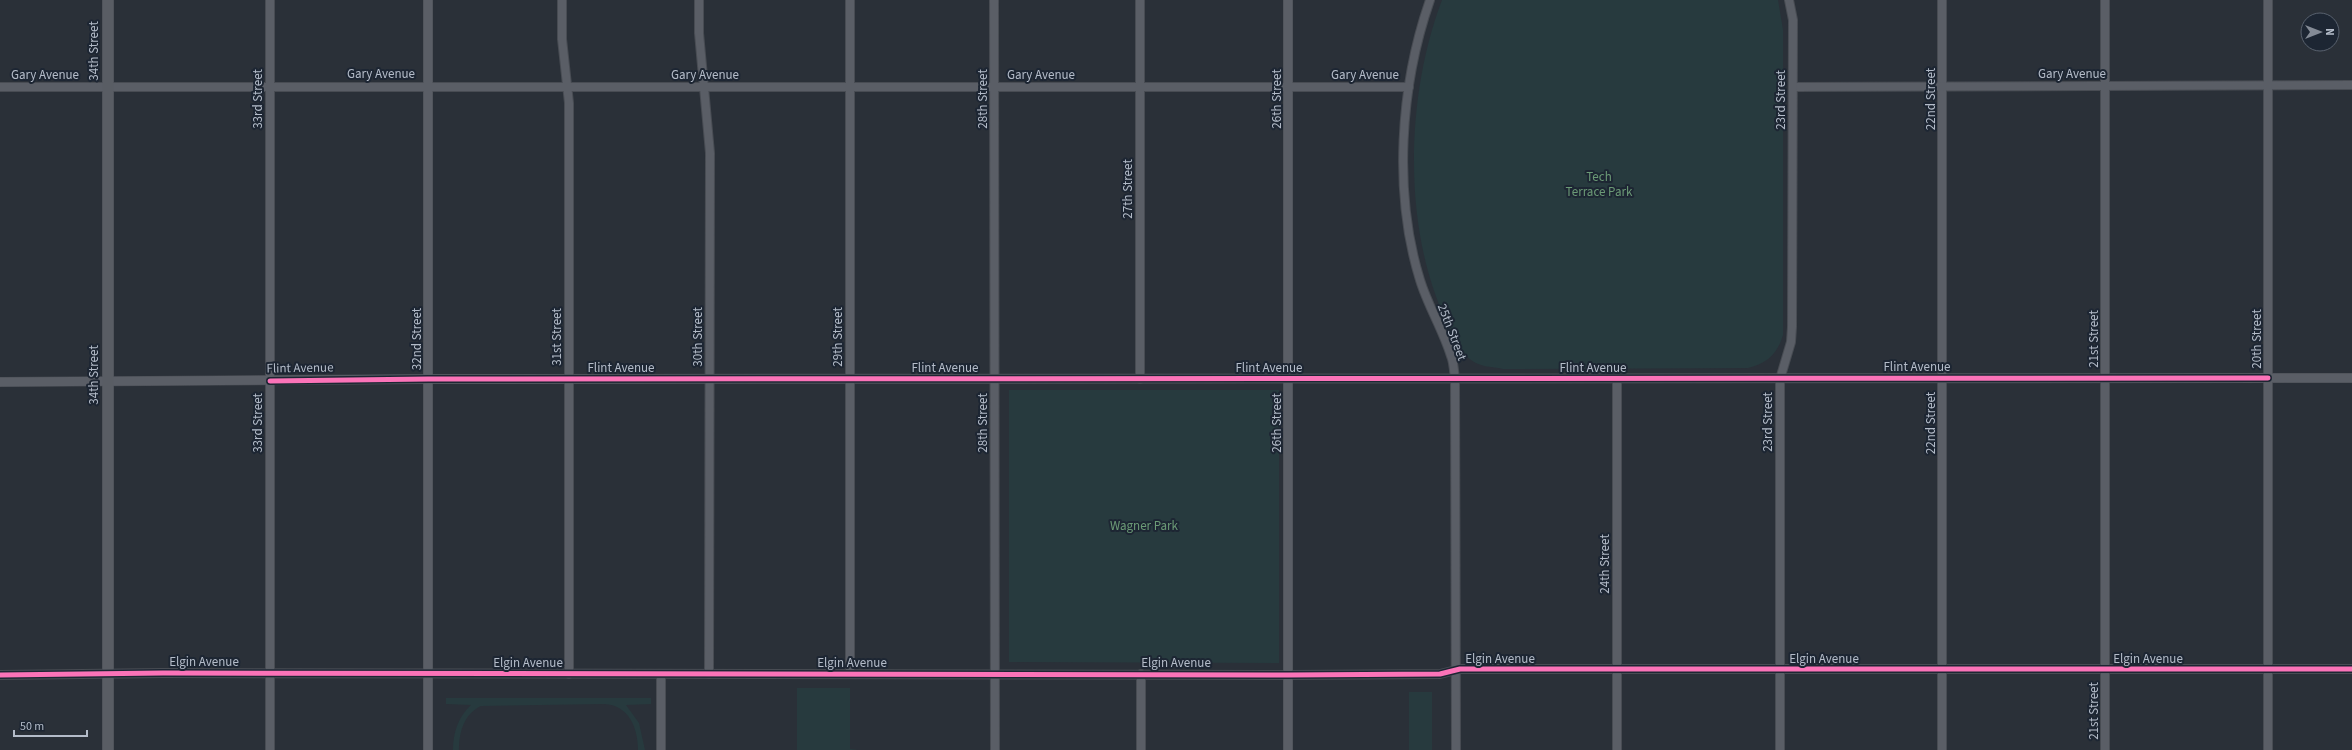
<svg xmlns="http://www.w3.org/2000/svg" width="2352" height="750" font-family="'Source Sans 3',sans-serif">
<rect width="100%" height="100%" fill="#2a3038"/>
<g fill="#273a3e">
<path d="M1442,0h336l5,30v305c-6,19 -15,28 -35,33l-245,1c-8,-2 -20,-2 -27,-6 -17,-9 -23,-27 -30,-43 -44,-92 -40,-226 -4,-320z"/>
<path d="M1009,390h270v273l-270,-1z"/>
<path d="M797,688h53v61l8,1h-61z"/>
<rect x="1409" y="692" width="23" height="58"/>
<path d="M446,698h205v6l-25,1 13,18 6,27h-7c0,-22 -9,-45 -34,-46l-123,2c-17,8 -22,26 -22,44h-6c0,-17 5,-33 18,-45l-25,-1z"/>
</g>
<g fill="none" stroke-linecap="round" stroke-linejoin="round">
<g stroke="#484c53" stroke-width="10">
<g id="minor">
<path d="M562,0v39l7,64v571"/>
<path d="M699,0v33l11,120 -1,521"/>
<path d="M994,0l1,750"/>
<path d="M1430,0c-30,86 -37,193 -10,280 8,26 23,50 31,76 3,7 3,16 4,24l1,370"/>
<path d="M1942,0v750"/>
<path d="M0,87h1409"/>
<path d="M1793,87l559,-2"/>
<path d="M1140,379v-379"/>
<path d="M661,674v76"/>
<path d="M850,674v-674"/>
<path d="M1141,674v76"/>
<path d="M0,675l163,-2 1125,2 152,-1 20,-5h892"/>
<path d="M270,750v-750"/>
<path d="M1617,750v-372"/>
<path d="M1780,750v-371l11,-37 1,-15 1,-307 -4,-20"/>
<path d="M2105,750v-750"/>
<path d="M2268,750v-750"/>
</g>
</g>
<g stroke="#484c53" stroke-width="10">
<g id="tertiary">
<path d="M1288,0v750"/>
<path d="M0,382l428,-3 1924,-1"/>
<path d="M428,750v-750"/>
</g>
</g>
<g stroke="#484c53" stroke-width="12">
<path id="secondary" d="M108,750v-750"/>
</g>
<use href="#minor" stroke="#5a5e66" stroke-width="8"/>
<use href="#tertiary" stroke="#5a5e66" stroke-width="9"/>
<use href="#secondary" stroke="#595d64" stroke-width="11"/>
<g stroke="#1d2633" stroke-width="8">
<g id="cycleway">
<path d="M270,381l158,-2 1840,-1"/>
<path d="M0,675l163,-2 1125,2 152,-1 20,-5h892"/>
</g>
</g>
<use href="#cycleway" stroke="#fb73b8" stroke-width="5"/>
</g>
<g text-anchor="middle" dominant-baseline="central" stroke-width="4" stroke-linejoin="round" paint-order="stroke">
<g font-size="13" fill="#b4bcc9" stroke="#1d2633">
<text transform="translate(94 51) rotate(-90)">34th Street</text>
<text x="381" y="74">Gary Avenue</text>
<text x="2072" y="74">Gary Avenue</text>
<text x="45" y="75">Gary Avenue</text>
<text x="705" y="75">Gary Avenue</text>
<text x="1041" y="75">Gary Avenue</text>
<text x="1365" y="75">Gary Avenue</text>
<text transform="translate(258 99) rotate(-90)">33rd Street</text>
<text transform="translate(983 99) rotate(-90)">28th Street</text>
<text transform="translate(1277 99) rotate(-90)">26th Street</text>
<text transform="translate(1931 99) rotate(-90)">22nd Street</text>
<text transform="translate(1781 100) rotate(-90)">23rd Street</text>
<text transform="translate(1128 189) rotate(-90)">27th Street</text>
<text transform="translate(1452 332) rotate(69)">25th Street</text>
<text transform="translate(557 337) rotate(-90)">31st Street</text>
<text transform="translate(698 337) rotate(-90)">30th Street</text>
<text transform="translate(838 337) rotate(-90)">29th Street</text>
<text transform="translate(417 339) rotate(-90)">32nd Street</text>
<text transform="translate(2094 339) rotate(-90)">21st Street</text>
<text transform="translate(2257 339) rotate(-90)">20th Street</text>
<text x="1917" y="367">Flint Avenue</text>
<text transform="translate(300 368) rotate(-1)">Flint Avenue</text>
<text x="621" y="368">Flint Avenue</text>
<text x="945" y="368">Flint Avenue</text>
<text x="1269" y="368">Flint Avenue</text>
<text x="1593" y="368">Flint Avenue</text>
<text transform="translate(94 375) rotate(-90)">34th Street</text>
<text transform="translate(1768 422) rotate(-90)">23rd Street</text>
<text transform="translate(258 423) rotate(-90)">33rd Street</text>
<text transform="translate(983 423) rotate(-90)">28th Street</text>
<text transform="translate(1277 423) rotate(-90)">26th Street</text>
<text transform="translate(1931 423) rotate(-90)">22nd Street</text>
<text transform="translate(1605 564) rotate(-90)">24th Street</text>
<text x="1500" y="659">Elgin Avenue</text>
<text x="1824" y="659">Elgin Avenue</text>
<text x="2148" y="659">Elgin Avenue</text>
<text x="204" y="662">Elgin Avenue</text>
<text x="528" y="663">Elgin Avenue</text>
<text x="852" y="663">Elgin Avenue</text>
<text x="1176" y="663">Elgin Avenue</text>
<text transform="translate(2094 711) rotate(-90)">21st Street</text>
</g>
<g font-size="13" fill="#6b9a76" stroke="#1d2633">
<text x="1599" y="177">Tech<tspan x="1599" dy="15">Terrace Park</tspan></text>
<text x="1144" y="526">Wagner Park</text>
</g>
</g>
<g transform="translate(2320 32) rotate(90)"><circle r="19" fill="#1d2633" stroke="#59626f"/>
<path d="M0-3L7 15L0 10L-7 15Z" fill="#848b96"/>
<text y="-6" font-size="11" font-weight="bold" text-anchor="middle" fill="#b4bcc9">N</text>
</g>
<path d="M14 730v6h73v-6" fill="none" stroke="#b4bcc9" stroke-width="2"/>
<text x="20" y="730" font-size="12" fill="#b4bcc9" stroke="#1d2633" stroke-width="3" paint-order="stroke">50 m</text>
</svg>
